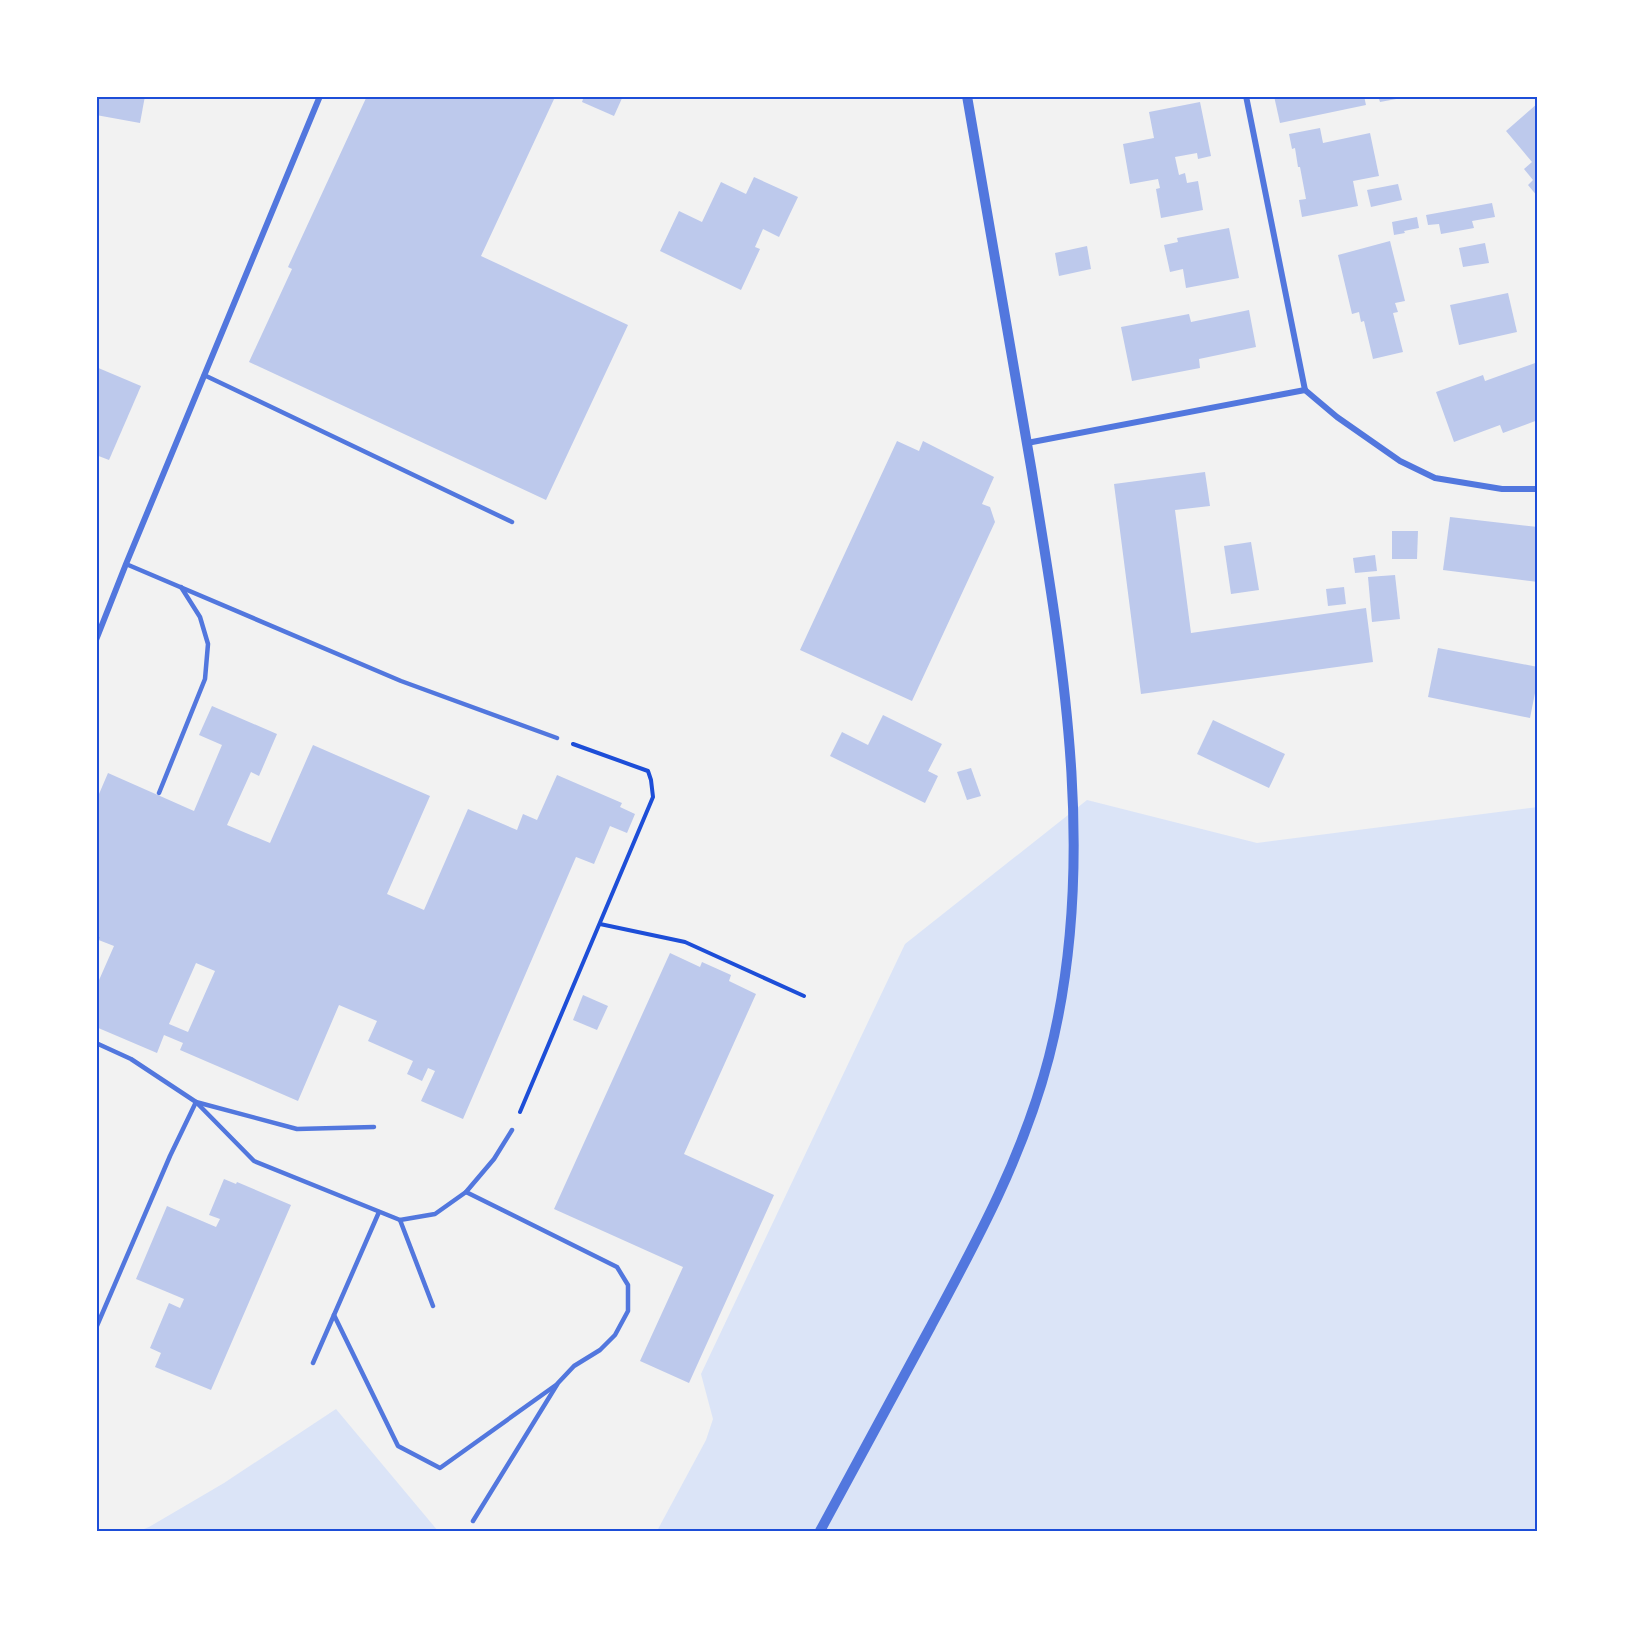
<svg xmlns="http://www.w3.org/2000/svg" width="1634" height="1627" font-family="'Exo 2',sans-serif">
<rect width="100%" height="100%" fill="#f2f2f2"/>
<g fill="#dbe4f7">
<path d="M1087,800l170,43 281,-36v724h-881l49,-91 7,-21 -12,-45 204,-430z"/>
<path d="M336,1409l102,122h-299l10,-4 75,-44z"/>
</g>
<g fill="#bdc9ec" fill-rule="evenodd">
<path d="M96,96h49l-5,27 -44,-8z"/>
<path d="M367,96l188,1 -74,159 147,69 -82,175 -297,-138 43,-93 -4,-2z"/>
<path d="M584,96h39l-9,20 -32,-14z"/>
<path d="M1274,96h90l2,9 -86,18z"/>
<path d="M1378,96h29v1l-27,5z"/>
<path d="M1200,102l11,54 -13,3 -1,-6 -22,4 4,18 6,-2 2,10 11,-2 5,29 -42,8 -5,-29 4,-1 -2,-9 -28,5 -7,-40 31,-6 -5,-26z"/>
<path d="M1538,103v94l-10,-12 5,-5 -9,-11 8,-7 -26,-31z"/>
<path d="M1320,128l3,15 47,-10 9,43 -26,5 5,25 -56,11 -3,-17 7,-1 -6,-32h-2l-3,-19 -3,1 -3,-15z"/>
<path d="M754,177l44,20 -19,40 -16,-8 -8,18 5,2 -19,41 -81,-39 19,-40 23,11 19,-40 25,12z"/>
<path d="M1398,184l4,16 -31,7 -4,-17z"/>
<path d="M1492,203l3,14 -23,4 2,7 -33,6 -2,-10 -11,1 -2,-10z"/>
<path d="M1417,217l2,11 -15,3 1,2 -11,2 -2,-13z"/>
<path d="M1229,228l10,50 -53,10 -3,-19 -13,3 -6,-27 14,-3 -1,-4z"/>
<path d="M1390,241l15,60 -10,2 3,9 -5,1 10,39 -30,7 -9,-38 -3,1 -2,-10 -7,2 -14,-59z"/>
<path d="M1485,243l4,20 -26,4 -4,-19z"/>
<path d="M1087,246l4,23 -32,7 -4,-23z"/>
<path d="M1508,293l9,39 -58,13 -9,-40z"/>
<path d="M1249,310l7,37 -57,12 1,9 -68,13 -11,-54 68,-13 2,8z"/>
<path d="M1538,362v58l-35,13 -3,-8 -46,17 -18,-50 47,-17 2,6z"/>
<path d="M96,367l45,19 -32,74 -13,-5z"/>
<path d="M897,441l22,10 4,-10 71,36 -12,27 8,3 5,15 -83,179 -112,-51z"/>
<path d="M1205,472l5,34 -35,4 16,123 175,-25 7,54 -232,32 -27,-210z"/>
<path d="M1450,517l88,10v55l-95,-12z"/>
<path d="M1392,531h26l-1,28h-25z"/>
<path d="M1251,542l8,48 -28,4 -7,-48z"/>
<path d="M1375,555l2,16 -22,2 -2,-15z"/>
<path d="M1395,575l5,44 -28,3 -4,-45z"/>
<path d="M1344,587l2,17 -18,2 -2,-17z"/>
<path d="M1438,648l100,19v11l-8,40 -102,-21z"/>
<path d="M212,706l65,28 -18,42 -8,-4 -24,53 43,18 43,-98 117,51 -43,98 37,16 44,-101 49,21 6,-16 14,6 20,-45 65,28 -2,4 15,7 -8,19 -17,-7 -16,38 -18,-7 -113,262 -42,-18 14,-30 -7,-3 -6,13 -15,-7 6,-13 -45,-20 9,-20 -38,-16 -41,96 -118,-51 3,-7 -19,-8 -7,18 -61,-26v-40l18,-41 -18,-7v-138l12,-28 86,38 28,-66 -23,-10zM196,963l19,8 -27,61 -19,-8z"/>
<path d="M883,715l59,29 -14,27 10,5 -13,27 -95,-47 12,-24 26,13z"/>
<path d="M1213,720l72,34 -16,34 -72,-34z"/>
<path d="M971,768l10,28 -14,4 -10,-28z"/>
<path d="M670,953l30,14 2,-5 29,13 -2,6 27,13 -72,160 90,41 -85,188 -49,-22 43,-94 -129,-58z"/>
<path d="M583,995l25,11 -11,24 -24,-10z"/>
<path d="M224,1179l12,5 1,-2 54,23 -80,185 -56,-23 6,-14 -11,-5 19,-45 11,5 4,-9 -48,-20 31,-73 49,21 4,-8 -11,-4z"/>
</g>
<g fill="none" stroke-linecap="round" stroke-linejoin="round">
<g stroke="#1d4ed8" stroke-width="4">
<path d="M600,924l85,18 119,54"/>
<path d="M520,1112l133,-315 -2,-17 -3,-9 -75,-27"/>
</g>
<g stroke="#5277de" stroke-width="4.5">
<path d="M204,375l308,147"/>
<path d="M126,564l275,117 156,57"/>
<path d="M159,793l46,-114 3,-35 -8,-27 -19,-30"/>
<path d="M96,940l1,-2"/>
<path d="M96,1043l35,16 65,43 58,59 146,59 35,-6 31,-22 151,75 11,18v26l-13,24 -15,15 -26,16 -16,17 -85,138"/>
<path d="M466,1192l28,-33 18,-29"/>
<path d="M400,1220l33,86"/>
<path d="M334,1315l64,131 42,22 116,-83"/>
<path d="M96,1328l74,-172 26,-54 101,27 77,-2"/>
<path d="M313,1363l66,-151"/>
</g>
<g stroke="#5277de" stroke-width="6">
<path d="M1246,96l59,294"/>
<path d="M1305,390l32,27 63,44 35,17 67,11h36"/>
<path d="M1027,443l278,-53"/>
<path d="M96,640l30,-76 194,-468"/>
</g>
<path stroke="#5277de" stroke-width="10" d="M820,1531c37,-68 74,-137 111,-205 47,-87 93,-172 118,-269 50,-194 14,-395 -18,-590 -21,-123 -42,-247 -64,-371"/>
</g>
<rect width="1634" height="1627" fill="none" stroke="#ffffff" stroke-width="195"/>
<rect x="98" y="98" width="1438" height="1432" fill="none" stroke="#1d4ed8" stroke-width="2"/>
</svg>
